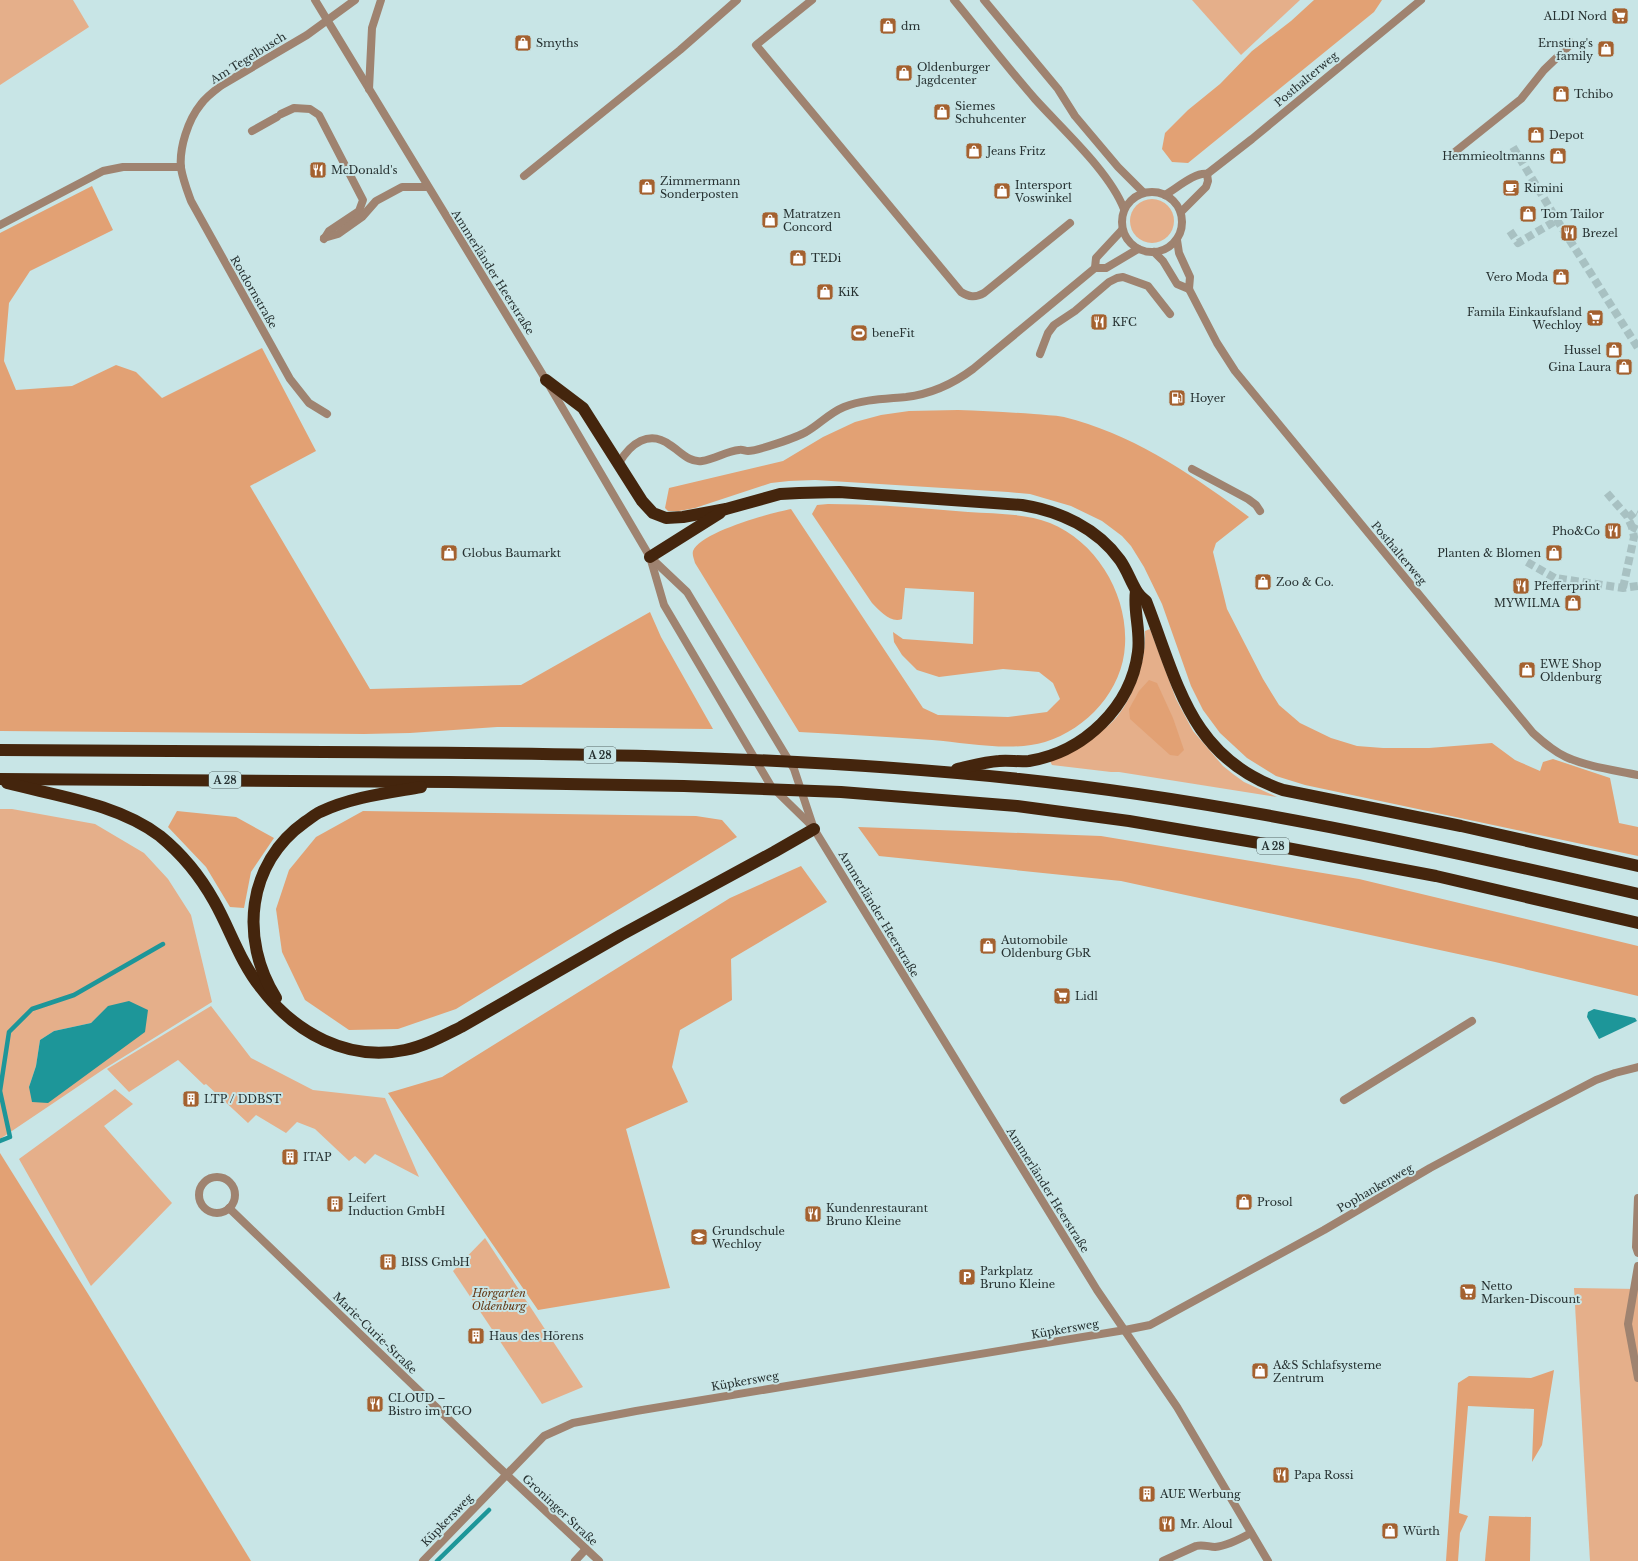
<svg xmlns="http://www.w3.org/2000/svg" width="1638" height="1561" font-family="'Libre Baskerville',serif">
<rect width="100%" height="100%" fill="#c8e5e6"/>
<g fill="#e5af8a" fill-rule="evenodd">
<path d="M0,0h73l16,27 -89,58z"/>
<path d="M1192,0h108l-59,55z"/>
<circle cx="1152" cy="221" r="22"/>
<path d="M1150,629l26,70 17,32 30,35 10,8 11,8 33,15 -158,-25h-8l-59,-7 -2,-4c18,-10 37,-20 53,-31 27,-19 44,-67 42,-99z"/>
<path d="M0,809h12l83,15 49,29 24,26 23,36 21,87 -108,67 -104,70zM108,1006l-79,81 7,-21 4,-26 14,-9 37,-8z"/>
<path d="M211,1006l40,52 62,32 72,8 34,79 -44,-23 -10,10 -10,-8 -6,5 -34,-32 -18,-7 -11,11 -30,-18 -8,8 -42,-39 -2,1 -26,-25 -49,32 -22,-23z"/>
<path d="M115,1089l18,15 -29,22 68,77 -81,83 -72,-127z"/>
<path d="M485,1238l98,149 -41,17 -89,-133z"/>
<path d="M1574,1288l64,1v272h-48z"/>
</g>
<g fill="#e2a174">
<path d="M1314,0h68l-8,12 -186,151 -16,-1 -10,-13 3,-16 23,-23 32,-26 32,-33 39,-30z"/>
<path d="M92,186l21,44 -83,41 -21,32 -5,58 12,29 56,-4 44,-21 20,7 26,26 100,-50 54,103 -66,35 120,203 151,-4 129,-73 11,25 52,92 -216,-2 -87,6 -46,1 -364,-3v-498z"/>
<path d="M958,410c25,1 50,2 76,4 9,1 20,1 30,3 69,17 129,58 185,100l-33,26 -3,9 14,57 36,70 16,26 21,18 31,15 26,8 26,2h46l63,-5 23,17 25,11 3,-9 10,-3 57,19 9,45 19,4v29l-333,-71 -29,-9 -29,-18 -27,-25 -17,-23 -12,-24 -29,-82 -18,-37 -13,-21 -9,-10 -20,-15 -31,-15 -41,-12 -22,-2 -193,-12 -26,1 -18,2 -76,25 -16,3h-11l-3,-3 4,-20 114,-27 40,-24 32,-15 26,-7 28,-4z"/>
<path d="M828,504c47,0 93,4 140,8 27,2 57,1 82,11 47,19 78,72 75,122 -2,45 -38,84 -80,97 -33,10 -78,1 -113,-2 -44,-3 -88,-6 -133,-8l-104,-169c-1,-4 -3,-8 -2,-12 7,-19 78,-38 98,-42l132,199 15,7 70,2 39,-5 13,-13 -7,-16 -14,-11 -36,-3 -64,8 -22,-7 -15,-15 -8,-13 -1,-10 10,7 70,5 1,-52 -69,-4 -3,31c-11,5 -23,-9 -30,-16l-60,-89 5,-9z"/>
<path d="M1149,680l8,3 16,35 11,32 -6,6 -8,-1 -40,-36 -1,-10 10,-18z"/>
<path d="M177,811l59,6 38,21 -23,34 -7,36 -14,-1 -24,-40 -38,-40z"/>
<path d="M363,811l333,5 26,4 15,17 -281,172 -58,20 -49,1 -44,-30 -23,-48 -6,-43 13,-39 27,-33z"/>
<path d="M858,827l243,9 258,43 279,67v50l-143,-34 -374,-81 -242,-25z"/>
<path d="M801,866l26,36 -96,57 1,41 -52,30 -8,37 16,35 -62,27 44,159 -132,22 -150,-217 54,-16 288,-179z"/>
<path d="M0,1153l90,144 161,264h-251z"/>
<path d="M1554,1370l-12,75 -10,17 2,-53 -66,-3 -9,107 9,3 -8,17 -2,28h-12l12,-178 11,-7 62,2z"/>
<path d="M1489,1516l42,1 -1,44h-45z"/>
</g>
<g fill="#1d9699">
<path d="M129,1001l19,9 -3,22 -97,71 -16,-1 -3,-15 7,-21 4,-26 14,-9 37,-8 17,-17z"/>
<path d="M1594,1009l41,9 2,3 -38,18 -12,-22 1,-5z"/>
</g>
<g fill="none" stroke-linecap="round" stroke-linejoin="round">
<g stroke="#1d9699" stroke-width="4.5">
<path d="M0,1141l10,-4 -10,-46 9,-59 23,-23 42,-14 89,-51"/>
<path d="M437,1561l52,-51"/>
</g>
<g stroke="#a8c1c2" stroke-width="8" stroke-dasharray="8 4" stroke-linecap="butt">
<path d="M1513,147l44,73 81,128"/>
<path d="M1510,231l8,12 39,-23"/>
<path d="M1607,493l20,23 5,11"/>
<path d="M1628,518l8,-7 2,1"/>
<path d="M1527,562l28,16 68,10 15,-2"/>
<path d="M1623,588l11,-51 -2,-10 6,3"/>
</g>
<g stroke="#9f8370" stroke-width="8">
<path d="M812,0l-56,45 205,247c8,5 14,6 23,1l86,-70"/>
<path d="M954,0c27,33 53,67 81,99 28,31 74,72 89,110"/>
<path d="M984,0l74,89 17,27 43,51 25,25"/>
<path d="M281,114l13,-6 16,1 9,6 44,85 -4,11 -30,20 -5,8"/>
<path d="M252,131l25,-14"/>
<path d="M1451,155l70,-56 23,-29 28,-27"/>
<path d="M524,176l156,-126 57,-50"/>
<circle cx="1152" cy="222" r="30"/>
<path d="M1165,195c12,-7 30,-23 42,-21l45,-35 169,-139"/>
<path d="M1181,212l25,-25 2,-6 -1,-7"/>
<path d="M324,238l14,-4 24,-17 14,-16 26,-14h25"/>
<path d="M1177,240l2,13 11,24 -1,12 28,54 18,28 298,362c10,9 20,18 33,24 22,10 48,13 72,18"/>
<path d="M1154,252l9,9 14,23 12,5"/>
<path d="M1095,268l1,-10 26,-28"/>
<path d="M1040,354l8,-21 6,-8 21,-14 34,-29 8,-4 6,-1 25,9 22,28"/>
<path d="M619,463c11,-19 30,-34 51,-18 10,6 19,18 32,16 13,-2 25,-10 37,-11 3,-1 6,1 9,1 9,0 50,-14 58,-19 13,-7 23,-19 38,-25 20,-8 41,-8 62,-10 25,-3 47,-13 67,-28l122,-101h11l32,-19"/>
<path d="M1192,469l56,30 8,6 4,6"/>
<path d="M1344,1100l128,-79"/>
<path d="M1638,1198l-2,49 2,6"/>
<path d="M1638,1266l-10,58 10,54"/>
<path d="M575,1561l11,-12"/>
<path d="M1163,1561l33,-15c7,-2 13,1 19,1 10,-1 27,-9 36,-14"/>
</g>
<g stroke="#9f8370" stroke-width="8">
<path d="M0,225l103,-54 20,-4h58"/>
<path d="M327,414l-18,-11 -19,-24 -99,-178c-4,-11 -8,-21 -10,-33 -2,-20 7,-48 20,-64 6,-8 13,-13 21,-19l85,-50 48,-35"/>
<circle cx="217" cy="1195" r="18"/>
<path d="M229,1208l263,253 107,100"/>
<path d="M423,1561l121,-125 29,-13 63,-12 489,-81"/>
</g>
<g stroke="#9f8370" stroke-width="8">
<path d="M315,0l231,380 104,177 14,48 107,181 42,41"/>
<path d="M369,89l3,-61 9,-28"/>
<path d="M650,557l37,35 107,177 20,60 283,461 80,117 91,154"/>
<path d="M1125,1330l25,-5 174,-95 106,-62 99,-53 67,-35 19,-7 23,-6"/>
</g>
<g stroke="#44250d" stroke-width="12">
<path d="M546,380l37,28 59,93 11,12 13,5 17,-1 43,-8 54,-15 19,-1 40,-1 183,13c38,6 75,23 98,55 7,10 10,20 16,30 2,4 6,8 10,11 32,82 44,157 137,189l178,36 177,40"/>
<path d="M650,557l70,-44"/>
<path d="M0,750c108,1 216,2 323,2 232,1 465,3 696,27 209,22 414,68 619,115"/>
<path d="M957,769c14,-3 28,-7 42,-8 10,-1 20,1 30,0 55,-9 102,-54 109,-109 3,-21 -5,-41 -2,-61"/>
<path d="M0,779l449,3 235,4 157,6 176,14 112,15 142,24 165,31 202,47"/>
<path d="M7,783c50,13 111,21 153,53 22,18 40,40 54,65 16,28 26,61 47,87 34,45 87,74 144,62 20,-4 38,-14 56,-23l160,-92 153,-83 40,-23"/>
<path d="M276,998c-37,-59 -29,-135 29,-176 5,-3 10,-8 15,-10 32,-15 67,-19 101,-25"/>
</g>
</g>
<defs>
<g id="supermarket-square" transform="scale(0.9)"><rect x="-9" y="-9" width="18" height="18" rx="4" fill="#a4612f" stroke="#c8e5e6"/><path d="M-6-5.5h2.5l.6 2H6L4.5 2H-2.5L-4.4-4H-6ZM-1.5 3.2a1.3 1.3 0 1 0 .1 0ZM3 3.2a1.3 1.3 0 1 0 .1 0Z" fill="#fff"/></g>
<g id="shop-square" transform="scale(0.9)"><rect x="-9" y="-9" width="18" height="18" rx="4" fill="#a4612f" stroke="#c8e5e6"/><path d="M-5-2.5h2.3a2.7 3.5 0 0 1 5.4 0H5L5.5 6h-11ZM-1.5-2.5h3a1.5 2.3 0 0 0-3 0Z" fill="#fff"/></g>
<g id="restaurant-square" transform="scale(0.9)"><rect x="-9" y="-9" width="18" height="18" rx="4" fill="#a4612f" stroke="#c8e5e6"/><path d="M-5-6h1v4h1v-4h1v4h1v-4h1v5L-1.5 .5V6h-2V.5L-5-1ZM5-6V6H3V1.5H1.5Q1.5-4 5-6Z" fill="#fff"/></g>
<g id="cafe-square" transform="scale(0.9)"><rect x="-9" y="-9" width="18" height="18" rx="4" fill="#a4612f" stroke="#c8e5e6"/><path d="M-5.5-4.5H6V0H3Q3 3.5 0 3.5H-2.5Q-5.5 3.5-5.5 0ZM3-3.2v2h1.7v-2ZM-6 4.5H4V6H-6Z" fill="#fff"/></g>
<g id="stadium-square" transform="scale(0.9)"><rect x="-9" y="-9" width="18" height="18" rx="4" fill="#a4612f" stroke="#c8e5e6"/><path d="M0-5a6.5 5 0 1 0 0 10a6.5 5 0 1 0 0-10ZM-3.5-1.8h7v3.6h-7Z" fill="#fff"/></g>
<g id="fuel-square" transform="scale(0.9)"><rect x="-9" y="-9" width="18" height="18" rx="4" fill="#a4612f" stroke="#c8e5e6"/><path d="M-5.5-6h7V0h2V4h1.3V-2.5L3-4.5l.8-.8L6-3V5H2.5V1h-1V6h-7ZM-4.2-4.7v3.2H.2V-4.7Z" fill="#fff"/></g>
<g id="building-square" transform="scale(0.9)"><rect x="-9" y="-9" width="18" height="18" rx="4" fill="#a4612f" stroke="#c8e5e6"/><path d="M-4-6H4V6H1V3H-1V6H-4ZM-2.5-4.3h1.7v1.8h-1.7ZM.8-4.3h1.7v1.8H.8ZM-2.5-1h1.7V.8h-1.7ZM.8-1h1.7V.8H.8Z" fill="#fff"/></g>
<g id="school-square" transform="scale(0.9)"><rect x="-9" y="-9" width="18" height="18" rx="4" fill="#a4612f" stroke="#c8e5e6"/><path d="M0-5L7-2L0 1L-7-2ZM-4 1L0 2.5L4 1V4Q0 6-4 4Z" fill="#fff"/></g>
<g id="parking-square" transform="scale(0.9)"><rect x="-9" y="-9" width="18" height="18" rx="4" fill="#a4612f" stroke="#c8e5e6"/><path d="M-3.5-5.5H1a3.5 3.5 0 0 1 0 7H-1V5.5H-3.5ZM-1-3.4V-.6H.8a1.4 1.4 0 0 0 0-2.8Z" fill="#fff"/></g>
</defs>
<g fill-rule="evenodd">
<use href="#supermarket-square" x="1620" y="16"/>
<use href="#shop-square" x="888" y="26"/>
<use href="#shop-square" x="523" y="43"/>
<use href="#shop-square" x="1606" y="49"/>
<use href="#shop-square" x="904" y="73"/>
<use href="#shop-square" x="1561" y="94"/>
<use href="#shop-square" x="942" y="112"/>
<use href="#shop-square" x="1536" y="135"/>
<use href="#shop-square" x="974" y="151"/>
<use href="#shop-square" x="1558" y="156"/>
<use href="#restaurant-square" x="318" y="170"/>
<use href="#shop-square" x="647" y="187"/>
<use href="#cafe-square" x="1511" y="188"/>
<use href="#shop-square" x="1002" y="191"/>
<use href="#shop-square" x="1528" y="214"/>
<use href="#shop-square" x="770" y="220"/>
<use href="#restaurant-square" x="1569" y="233"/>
<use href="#shop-square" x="798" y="258"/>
<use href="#shop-square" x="1561" y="277"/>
<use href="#shop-square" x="825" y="292"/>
<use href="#supermarket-square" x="1595" y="318"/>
<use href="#restaurant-square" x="1099" y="322"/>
<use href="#stadium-square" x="859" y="333"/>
<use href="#shop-square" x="1614" y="350"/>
<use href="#shop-square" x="1624" y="367"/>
<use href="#fuel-square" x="1177" y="398"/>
<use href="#restaurant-square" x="1613" y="531"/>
<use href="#shop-square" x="449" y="553"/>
<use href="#shop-square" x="1554" y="553"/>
<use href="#shop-square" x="1263" y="582"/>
<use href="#restaurant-square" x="1521" y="586"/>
<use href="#shop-square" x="1573" y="603"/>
<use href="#shop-square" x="1527" y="670"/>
<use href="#shop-square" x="988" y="946"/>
<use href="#supermarket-square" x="1062" y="996"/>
<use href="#building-square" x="191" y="1099"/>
<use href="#building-square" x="290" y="1157"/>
<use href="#shop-square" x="1244" y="1202"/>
<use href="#building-square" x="335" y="1204"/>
<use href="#restaurant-square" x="813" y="1214"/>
<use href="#school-square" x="699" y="1237"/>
<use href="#building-square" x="388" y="1262"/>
<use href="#parking-square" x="967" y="1277"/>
<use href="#supermarket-square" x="1468" y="1292"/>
<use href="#building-square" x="476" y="1336"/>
<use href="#shop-square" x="1260" y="1371"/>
<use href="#restaurant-square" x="375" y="1404"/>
<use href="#restaurant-square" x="1281" y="1475"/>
<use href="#building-square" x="1147" y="1494"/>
<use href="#restaurant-square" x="1167" y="1524"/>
<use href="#shop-square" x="1390" y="1531"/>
</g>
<g text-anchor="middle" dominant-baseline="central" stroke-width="4" stroke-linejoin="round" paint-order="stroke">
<g fill="#c8e5e6" stroke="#576767" stroke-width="1">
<rect x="584" y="747" width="32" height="16" rx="3"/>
<rect x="209" y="772" width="32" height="16" rx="3"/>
<rect x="1257" y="838" width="32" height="16" rx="3"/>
</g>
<g font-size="10" font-weight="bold" fill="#263131">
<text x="600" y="755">A 28</text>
<text x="225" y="780">A 28</text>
<text x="1273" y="846">A 28</text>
</g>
<g font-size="11" fill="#263131" stroke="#c8e5e6" text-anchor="start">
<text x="1607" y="16" text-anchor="end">ALDI Nord</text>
<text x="901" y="26">dm</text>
<text x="536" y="43">Smyths</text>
<text x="1593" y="43" text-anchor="end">Ernsting's<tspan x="1593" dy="13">family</tspan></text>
<text x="917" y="67">Oldenburger<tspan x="917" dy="13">Jagdcenter</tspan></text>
<text x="1574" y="94">Tchibo</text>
<text x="955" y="106">Siemes<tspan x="955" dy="13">Schuhcenter</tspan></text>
<text x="1549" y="135">Depot</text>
<text x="987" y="151">Jeans Fritz</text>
<text x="1545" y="156" text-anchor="end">Hemmieoltmanns</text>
<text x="331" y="170">McDonald's</text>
<text x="660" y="181">Zimmermann<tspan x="660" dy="13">Sonderposten</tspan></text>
<text x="1015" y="185">Intersport<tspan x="1015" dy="13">Voswinkel</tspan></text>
<text x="1524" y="188">Rimini</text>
<text x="783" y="214">Matratzen<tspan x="783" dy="13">Concord</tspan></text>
<text x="1541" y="214">Tom Tailor</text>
<text x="1582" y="233">Brezel</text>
<text x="811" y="258">TEDi</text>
<text x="1548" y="277" text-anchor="end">Vero Moda</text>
<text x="838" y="292">KiK</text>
<text x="1582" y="312" text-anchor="end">Famila Einkaufsland<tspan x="1582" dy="13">Wechloy</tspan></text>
<text x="1112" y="322">KFC</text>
<text x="872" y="333">beneFit</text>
<text x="1601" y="350" text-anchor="end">Hussel</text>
<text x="1611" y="367" text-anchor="end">Gina Laura</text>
<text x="1190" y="398">Hoyer</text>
<text x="1600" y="531" text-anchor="end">Pho&amp;Co</text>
<text x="462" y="553">Globus Baumarkt</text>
<text x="1541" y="553" text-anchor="end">Planten &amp; Blomen</text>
<text x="1276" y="582">Zoo &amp; Co.</text>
<text x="1534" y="586">Pfefferprint</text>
<text x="1560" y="603" text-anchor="end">MYWILMA</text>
<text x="1540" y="664">EWE Shop<tspan x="1540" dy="13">Oldenburg</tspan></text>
<text x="1001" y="940">Automobile<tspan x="1001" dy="13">Oldenburg GbR</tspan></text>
<text x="1075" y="996">Lidl</text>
<text x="204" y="1099">LTP / DDBST</text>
<text x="303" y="1157">ITAP</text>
<text x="348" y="1198">Leifert<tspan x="348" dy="13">Induction GmbH</tspan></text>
<text x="1257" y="1202">Prosol</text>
<text x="826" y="1208">Kundenrestaurant<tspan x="826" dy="13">Bruno Kleine</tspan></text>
<text x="712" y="1231">Grundschule<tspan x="712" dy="13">Wechloy</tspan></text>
<text x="401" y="1262">BISS GmbH</text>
<text x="980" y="1271">Parkplatz<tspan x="980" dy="13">Bruno Kleine</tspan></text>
<text x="1481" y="1286">Netto<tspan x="1481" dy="13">Marken-Discount</tspan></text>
<text x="489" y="1336">Haus des Hörens</text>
<text x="1273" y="1365">A&amp;S Schlafsysteme<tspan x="1273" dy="13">Zentrum</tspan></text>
<text x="388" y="1398">CLOUD –<tspan x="388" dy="13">Bistro im TGO</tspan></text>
<text x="1294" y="1475">Papa Rossi</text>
<text x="1160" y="1494">AUE Werbung</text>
<text x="1180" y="1524">Mr. Aloul</text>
<text x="1403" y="1531">Würth</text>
</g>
<g font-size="11" fill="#263131" stroke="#c8e5e6">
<text transform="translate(248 58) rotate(-32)">Am Tegelbusch</text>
<text transform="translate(1306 79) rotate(-40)">Posthalterweg</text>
<text transform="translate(493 272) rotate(58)">Ammerländer Heerstraße</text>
<text transform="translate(254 292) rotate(60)">Rotdornstraße</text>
<text transform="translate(1399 553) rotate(50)">Posthalterweg</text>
<text transform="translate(879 914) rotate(59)">Ammerländer Heerstraße</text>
<text transform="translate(1375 1188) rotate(-30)">Pophankenweg</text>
<text transform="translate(1048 1190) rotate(58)">Ammerländer Heerstraße</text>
<text transform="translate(1065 1329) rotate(-10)">Küpkersweg</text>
<text transform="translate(375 1333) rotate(44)">Marie-Curie-Straße</text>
<text transform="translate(745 1381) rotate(-10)">Küpkersweg</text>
<text transform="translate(560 1510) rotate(43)">Groninger Straße</text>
<text transform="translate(447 1520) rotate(-46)">Küpkersweg</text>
</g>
<g font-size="11" font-style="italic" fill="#643917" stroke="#c8e5e6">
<text x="499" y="1293">Hörgarten<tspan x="499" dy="13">Oldenburg</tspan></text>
</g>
</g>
</svg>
